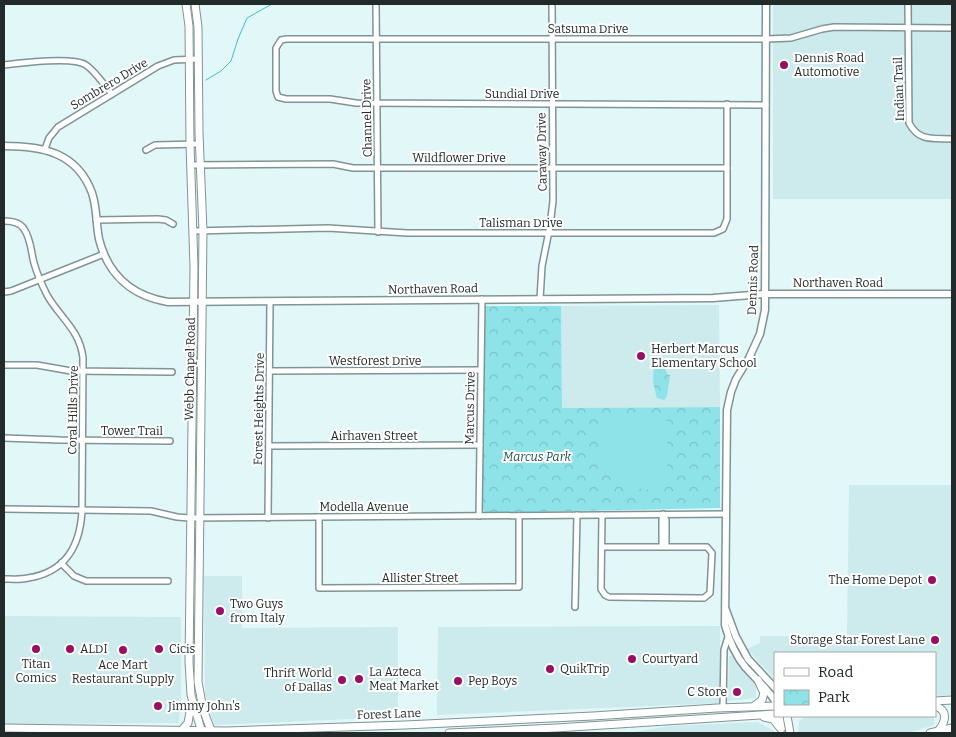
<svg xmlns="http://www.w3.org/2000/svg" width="956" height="737" font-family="Bitter,serif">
<defs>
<pattern id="park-crowns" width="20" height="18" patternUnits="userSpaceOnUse" patternTransform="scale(1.25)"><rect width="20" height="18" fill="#8ee3e8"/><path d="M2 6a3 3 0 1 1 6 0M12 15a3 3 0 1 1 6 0" fill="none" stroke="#7ac3c7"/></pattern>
</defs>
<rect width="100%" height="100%" fill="#e2f7f8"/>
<g fill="#cdeaec">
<rect x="773" y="4" width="179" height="195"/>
<path d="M719,305l1,102 -158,1 -1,-102z"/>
<path d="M849,485h103v210l-17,1v-43h-160v27l-28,-31 13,-6v-7h87z"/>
<path d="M204,576h38v52l156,-1v90l-184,8 -9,-32z"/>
<path d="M4,616l177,1v81l-2,25 -175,1z"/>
<path d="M720,626v77l-283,12 1,-88z"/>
<path d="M729,656h4l23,27v15l-28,3z"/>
<path d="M824,716h109l2,9 -27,8h-110l1,-12 5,-4z"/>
<path d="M758,722l16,9v2h-170l30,-1 35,-6z"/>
</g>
<g fill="url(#park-crowns)">
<path d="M484,306h77l1,102 158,-1v101l-234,5 -4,-4z"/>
<path d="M657,360l6,3 4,11 3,1 -3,21 -3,4 -7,-2 -4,-15 1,-21z"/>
</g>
<path fill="#8ee3e8" d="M598,418h66l3,3v50l-7,9 -11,10 -20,-3 -16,-12 -11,-14 -4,-16z"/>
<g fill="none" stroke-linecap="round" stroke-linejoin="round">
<path stroke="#43bfc7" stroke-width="1" d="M206,80l15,-9 10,-10 7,-22 9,-21 25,-14"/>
<g stroke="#809495" stroke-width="8">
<g id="minor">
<path d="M376,4l2,228"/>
<path d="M908,4l1,119c10,19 24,15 43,16"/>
<path d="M4,65c16,-2 69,-9 82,0 10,7 18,20 26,29"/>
<path d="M766,105l-410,-2 -26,-4h-44l-8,-2 -2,-6v-43l5,-8 5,-1h480l25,-1 31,-9 12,-2 118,1"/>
<path d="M45,149l4,-11 9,-11 100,-61 16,-6 24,-1"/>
<path d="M146,150l9,-5 45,-1"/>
<path d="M191,165l142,-1 20,4h374"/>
<path d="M96,220l62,-1 8,1 7,4"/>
<path d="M4,221c8,0 16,1 20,8 7,10 7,23 10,34 3,11 8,22 13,32 13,23 33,35 36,63l-1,153c-2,35 -16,61 -54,67 -8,2 -17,1 -24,1"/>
<path d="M193,231l135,-3 79,5h307l9,-4 4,-10v-115"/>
<path d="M4,292l7,-1 93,-37"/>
<path d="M540,299l2,-33 8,-40 3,-25 -1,-197"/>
<path d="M4,365h33l34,6 101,1"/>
<path d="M270,371l210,-1"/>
<path d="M4,438l56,2 110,1"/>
<path d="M269,446l211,-1"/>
<path d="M4,509l147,2 26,6 13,1 536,-4"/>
<path d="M663,514l3,6v26"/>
<path d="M602,515l-1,74 4,6 4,2 89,1h6l6,-5 2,-40 -5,-6h-105"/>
<path d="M479,516l3,-217"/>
<path d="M319,517v71l200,-1v-71"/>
<path d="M268,518l2,-216"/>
<path d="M662,546v-26l1,-5"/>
<path d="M61,563l13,13 12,5h82"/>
<path d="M575,607l2,-92"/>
<path d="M723,707l1,-57 4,-13"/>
</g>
</g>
<g stroke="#809495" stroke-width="9">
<g id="tertiary">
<path d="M766,4l-1,306 -5,24 -11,24 -13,21 -5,13 -4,18 -2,215c4,15 10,30 21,43 10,11 21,20 29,33"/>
<path d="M4,146c38,0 73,6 88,47 5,14 4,31 7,46 9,36 33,57 69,63l545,-4 52,-4h187"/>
<path d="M726,610l10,27 12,22 27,29"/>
</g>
</g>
<g stroke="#809495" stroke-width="9">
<g id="secondary">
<path d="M186,4l3,22 1,118 4,123 -5,395 2,33 11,38"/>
<path d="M195,4l3,23 1,106 4,98 -5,451 5,27 9,24"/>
<path d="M935,701l17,-1"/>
<path d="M754,706l8,-6 2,-7 -6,-13"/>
<path d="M935,706c13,4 11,15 4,24"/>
<path d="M779,716l2,12"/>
<path d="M787,716l3,17"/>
<path d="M764,717l9,2 8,10"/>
<path d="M4,728l223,3 178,-6 188,-9 124,-8 58,-2"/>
<path d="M181,731l7,-8 3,-17"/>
<path d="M449,733l107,-5 219,-14"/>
<path d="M930,733l22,-5"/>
</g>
</g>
<use href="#minor" stroke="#fff" stroke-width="5"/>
<use href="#tertiary" stroke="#fff" stroke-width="6"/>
<use href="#secondary" stroke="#fff" stroke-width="7"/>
</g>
<g fill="#980f63" stroke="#fff" stroke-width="2">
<circle cx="784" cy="65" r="5"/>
<circle cx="641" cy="356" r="5"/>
<circle cx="932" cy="580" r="5"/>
<circle cx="220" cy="611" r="5"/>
<circle cx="935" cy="640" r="5"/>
<circle cx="36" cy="649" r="5"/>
<circle cx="70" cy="649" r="5"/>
<circle cx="159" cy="649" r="5"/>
<circle cx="123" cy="650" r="5"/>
<circle cx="632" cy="659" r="5"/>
<circle cx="550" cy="669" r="5"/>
<circle cx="359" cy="679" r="5"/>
<circle cx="342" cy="680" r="5"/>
<circle cx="458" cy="681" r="5"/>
<circle cx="737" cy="692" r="5"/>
<circle cx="158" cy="706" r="5"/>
</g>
<g text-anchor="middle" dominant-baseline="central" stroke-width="4" stroke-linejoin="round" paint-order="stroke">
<g font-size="12" fill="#222a2a" stroke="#fff">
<text x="588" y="29">Satsuma Drive</text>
<text transform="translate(109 84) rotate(-31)">Sombrero Drive</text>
<text transform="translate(899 89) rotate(-92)">Indian Trail</text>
<text x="522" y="94">Sundial Drive</text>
<text transform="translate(367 118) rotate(-91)">Channel Drive</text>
<text transform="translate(542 152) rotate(-91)">Caraway Drive</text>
<text x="459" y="158">Wildflower Drive</text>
<text x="521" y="223">Talisman Drive</text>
<text transform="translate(753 280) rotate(-88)">Dennis Road</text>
<text x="838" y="283">Northaven Road</text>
<text transform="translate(433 289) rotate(-1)">Northaven Road</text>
<text x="375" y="361">Westforest Drive</text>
<text transform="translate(190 369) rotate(-89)">Webb Chapel Road</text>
<text transform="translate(470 408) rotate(-89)">Marcus Drive</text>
<text transform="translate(259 409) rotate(-89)">Forest Heights Drive</text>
<text transform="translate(73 410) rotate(-89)">Coral Hills Drive</text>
<text x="132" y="431">Tower Trail</text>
<text x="374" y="436">Airhaven Street</text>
<text x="364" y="507">Modella Avenue</text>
<text x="420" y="578">Allister Street</text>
<text transform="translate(389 714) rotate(-2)">Forest Lane</text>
</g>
<g font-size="12" fill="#222a2a" stroke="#fff" text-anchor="start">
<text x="794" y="58">Dennis Road<tspan x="794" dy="14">Automotive</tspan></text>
<text x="651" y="349">Herbert Marcus<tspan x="651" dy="14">Elementary School</tspan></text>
<text x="922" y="580" text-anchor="end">The Home Depot</text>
<text x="230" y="604">Two Guys<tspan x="230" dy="14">from Italy</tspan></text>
<text x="925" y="640" text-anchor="end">Storage Star Forest Lane</text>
<text x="80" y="649">ALDI</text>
<text x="169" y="649">Cicis</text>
<text x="642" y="659">Courtyard</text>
<text x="36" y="664" text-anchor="middle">Titan<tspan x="36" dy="14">Comics</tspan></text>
<text x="123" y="665" text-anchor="middle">Ace Mart<tspan x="123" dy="14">Restaurant Supply</tspan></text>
<text x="560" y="669">QuikTrip</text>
<text x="369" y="672">La Azteca<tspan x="369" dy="14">Meat Market</tspan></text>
<text x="332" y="673" text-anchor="end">Thrift World<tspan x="332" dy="14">of Dallas</tspan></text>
<text x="468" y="681">Pep Boys</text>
<text x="727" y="692" text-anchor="end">C Store</text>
<text x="168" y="706">Jimmy John's</text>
</g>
<g font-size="12" font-style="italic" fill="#1d5155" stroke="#fff">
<text x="537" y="457">Marcus Park</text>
</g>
</g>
<rect width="956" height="737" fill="none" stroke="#222a2a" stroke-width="10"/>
<rect x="774" y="652" width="162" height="65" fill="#ffffff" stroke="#a7aaaa"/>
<rect x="784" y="668" width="25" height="8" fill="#ffffff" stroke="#a7aaaa"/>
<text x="818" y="677" font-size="15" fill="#222a2a">Road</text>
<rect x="784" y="690" width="25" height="15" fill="url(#park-crowns)" stroke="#a7aaaa"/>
<text x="818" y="702" font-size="15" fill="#222a2a">Park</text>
</svg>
